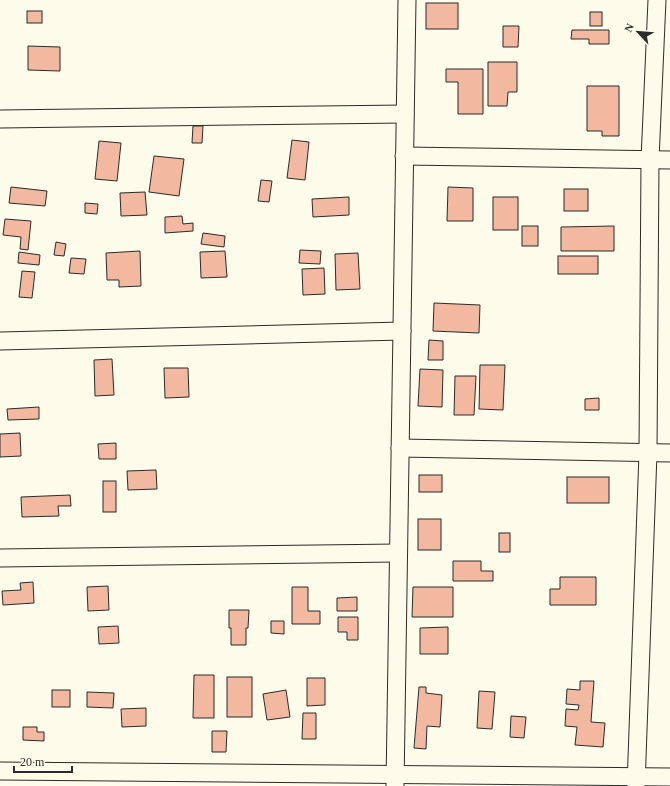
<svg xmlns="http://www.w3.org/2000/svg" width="670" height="786" font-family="'Times New Roman',serif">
<rect width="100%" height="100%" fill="#fdfbea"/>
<g fill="#f2b8a0" stroke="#2b2b2b">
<rect x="426" y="3" width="32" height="26"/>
<rect x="27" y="11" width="15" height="12"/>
<rect x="590" y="12" width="12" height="14"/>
<path d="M503,26h16l-1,21h-15z"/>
<path d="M572,30h37v14h-20v-5h-18z"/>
<path d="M28,46l32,1v24l-32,-1z"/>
<path d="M488,62h29v30h-9l-1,14h-19z"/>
<path d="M446,69h37v45h-25v-32h-12z"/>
<path d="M587,86h32v50h-17v-5h-15z"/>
<path d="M193,126h10l-1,17h-10z"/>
<path d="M292,140l17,2 -4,38 -18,-2z"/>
<path d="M99,141l22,2 -4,38 -22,-2z"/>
<path d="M154,156l30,3 -5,37 -30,-4z"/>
<path d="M261,180l11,1 -3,21 -11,-1z"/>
<path d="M11,187l36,4 -2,15 -36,-3z"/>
<path d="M448,187l25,1v33h-26z"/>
<rect x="564" y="189" width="24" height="22"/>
<path d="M145,192l2,23 -26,1 -1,-23z"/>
<path d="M349,197v18l-36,2 -1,-18z"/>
<rect x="493" y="197" width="25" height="33"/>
<path d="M85,203l13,1 -1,10 -12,-1z"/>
<path d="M182,216l1,8 10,-1v8l-28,2v-16z"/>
<path d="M5,219l26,2 -3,29 -8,-1 1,-12 -18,-2z"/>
<rect x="522" y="226" width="16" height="20"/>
<path d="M614,226v25h-53v-24z"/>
<path d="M203,233l22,3 -1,11 -23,-3z"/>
<path d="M56,242l10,2 -2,12 -10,-1z"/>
<path d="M300,250l21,1 -1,13 -21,-1z"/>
<path d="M140,251l1,35 -22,1v-7h-12l-1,-27z"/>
<path d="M225,251l2,26 -26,1 -1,-26z"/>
<path d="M19,252l21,3 -1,10 -21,-2z"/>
<path d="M358,253l2,36 -24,1 -1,-36z"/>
<rect x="558" y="256" width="40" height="18"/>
<path d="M71,258l15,1 -2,15 -15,-1z"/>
<path d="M324,268l1,26 -22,1 -1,-26z"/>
<path d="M22,271l13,1 -3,26 -13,-1z"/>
<path d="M434,303l46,2 -1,28 -46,-2z"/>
<path d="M429,340l14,1v19h-15z"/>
<path d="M112,359l2,36 -19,1 -1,-36z"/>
<path d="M480,365h25l-2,45 -24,-1z"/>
<path d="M164,368h24l1,29 -24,1z"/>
<path d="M420,369l23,1 -1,37 -24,-1z"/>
<path d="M455,376h21l-2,39h-20z"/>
<path d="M599,398v12h-14v-11z"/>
<path d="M39,407v12l-31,1 -1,-11z"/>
<path d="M20,433l1,23 -21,1v-23z"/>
<path d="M116,443v16h-17l-1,-15z"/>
<path d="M156,470l1,19 -29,1 -1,-19z"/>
<rect x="419" y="475" width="23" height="17"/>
<rect x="567" y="477" width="42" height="26"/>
<rect x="103" y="481" width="13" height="31"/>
<path d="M70,495l1,11h-13l1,10 -37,1 -1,-20z"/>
<rect x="418" y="519" width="23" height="31"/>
<rect x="499" y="533" width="11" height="19"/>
<path d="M453,561h28v10h12v10h-40z"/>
<path d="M560,577h36v28h-46v-16h10z"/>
<path d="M33,582l1,21 -31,2 -1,-14 19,-1 -1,-7z"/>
<path d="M108,586l1,24 -21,1 -1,-24z"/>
<path d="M292,587h16v24h12v13h-28z"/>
<path d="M413,587h40v30h-41z"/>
<path d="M357,597v14h-20v-13z"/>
<path d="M229,610h20l-1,18h-2v17h-15v-17h-2z"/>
<path d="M338,617h20v23h-11v-8h-9z"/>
<path d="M271,621h13v13l-13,-1z"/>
<path d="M118,626l1,17 -20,1 -1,-17z"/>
<path d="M448,627v27h-28v-26z"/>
<path d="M194,675h20v43h-21z"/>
<rect x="227" y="677" width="25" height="40"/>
<path d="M307,678h18v27l-18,1z"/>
<path d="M580,681h14l-3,41 14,1 -2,24 -28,-2 2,-18 -12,-1 1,-17 12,1 1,-5 -13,-1 1,-15 13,1z"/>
<path d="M419,687h7v6l16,2 -2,32 -13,-1 -1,23 -12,-1z"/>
<rect x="52" y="690" width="18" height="17"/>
<path d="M286,690l4,27 -23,3 -4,-26z"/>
<path d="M479,691l16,1 -3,37 -15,-1z"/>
<path d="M87,692l27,1 -1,15 -26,-1z"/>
<path d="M146,708v18l-24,1 -1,-18z"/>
<path d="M303,713h13v26h-14z"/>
<path d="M511,716l15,1 -2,21 -14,-1z"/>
<path d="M23,727h14v5h7v9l-21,-1z"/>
<path d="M212,731h15l-1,21h-14z"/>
</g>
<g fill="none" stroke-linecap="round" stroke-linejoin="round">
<g stroke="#2b2b2b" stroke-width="19">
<g id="street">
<path d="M0,119l405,-5"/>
<path d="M404,156l266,4"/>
<path d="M0,341l402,-10"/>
<path d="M400,448l270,5"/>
<path d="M0,558l398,-5"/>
<path d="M0,771l670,6"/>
<path d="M395,786l12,-786"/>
<path d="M636,786l12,-333 2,-293 7,-160"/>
</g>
</g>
<use href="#street" stroke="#fdfbea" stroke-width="17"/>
</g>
<g transform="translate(638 32) rotate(296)" stroke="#fdfbea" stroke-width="3" paint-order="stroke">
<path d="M0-3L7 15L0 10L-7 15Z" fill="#2b2b2b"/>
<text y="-6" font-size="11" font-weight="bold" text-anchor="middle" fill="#2b2b2b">N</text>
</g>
<path d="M14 766v6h58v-6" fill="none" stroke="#2b2b2b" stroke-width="2"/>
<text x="20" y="766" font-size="12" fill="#2b2b2b" stroke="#fdfbea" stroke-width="3" paint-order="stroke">20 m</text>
</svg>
